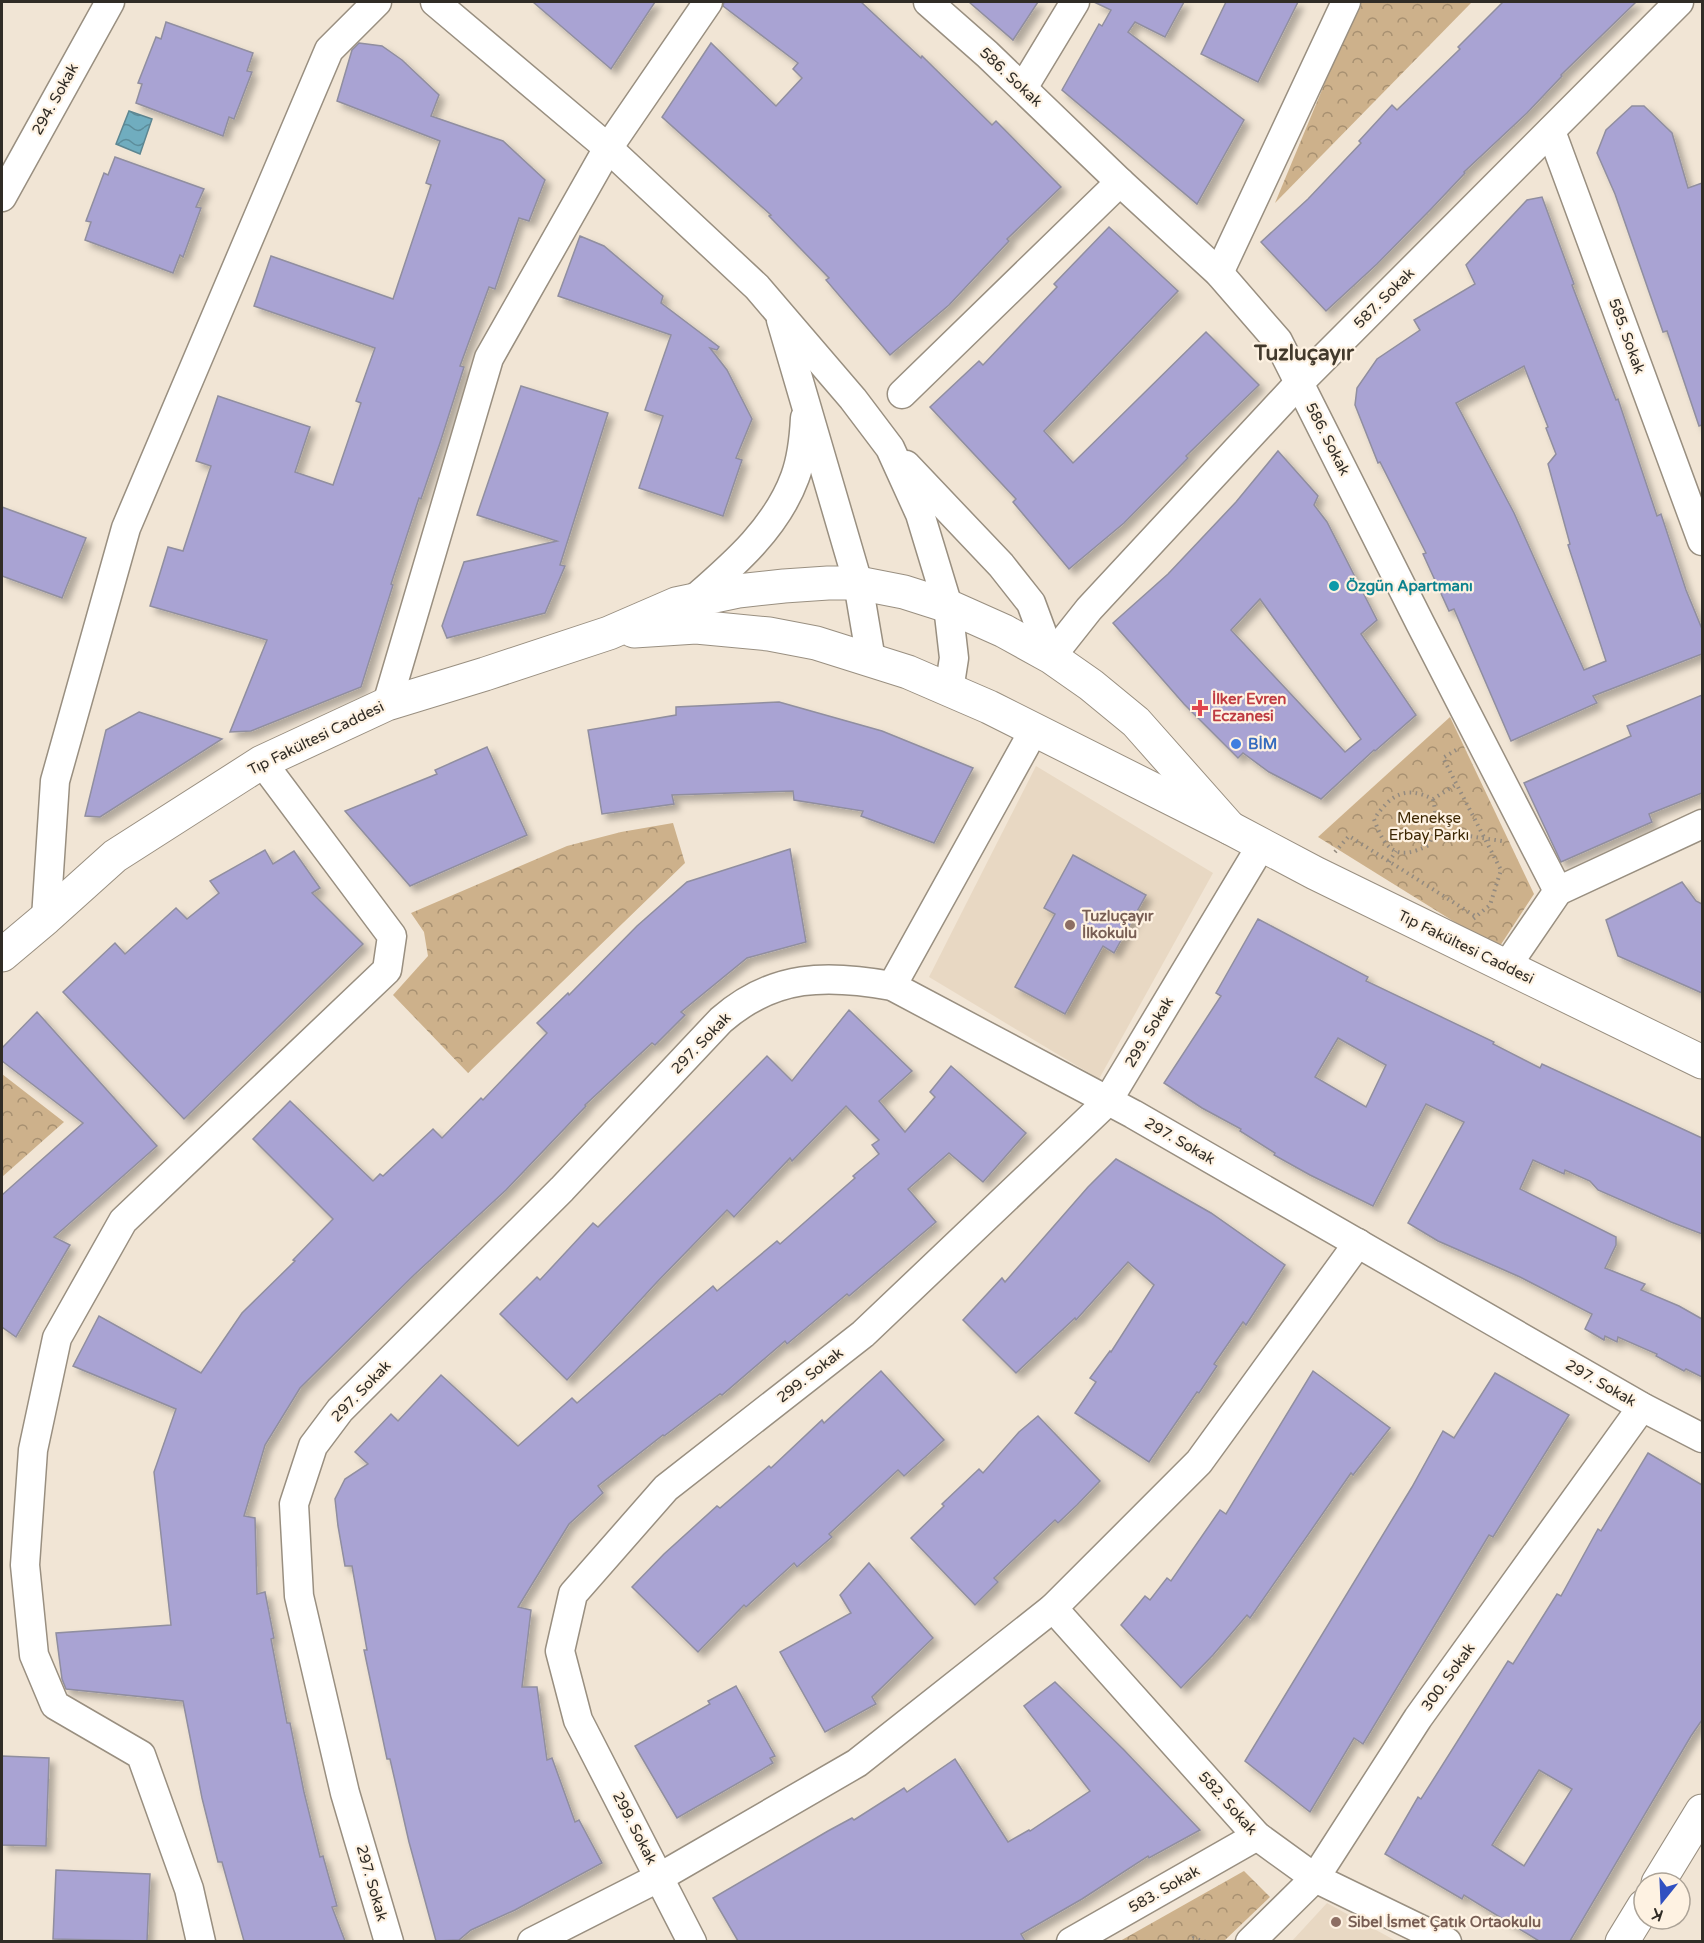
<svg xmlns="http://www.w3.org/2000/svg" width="1704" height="1943" font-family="'Varela Round',sans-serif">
<defs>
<pattern id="park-crowns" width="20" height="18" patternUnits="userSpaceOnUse" patternTransform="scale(1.5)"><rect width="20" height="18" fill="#cdb18b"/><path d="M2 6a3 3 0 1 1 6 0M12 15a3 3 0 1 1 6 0" fill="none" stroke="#a79071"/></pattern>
<pattern id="water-waves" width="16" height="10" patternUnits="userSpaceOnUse" patternTransform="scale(1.5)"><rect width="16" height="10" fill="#70adbf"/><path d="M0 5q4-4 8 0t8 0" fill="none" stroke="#5c8d9b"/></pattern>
<filter id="shadow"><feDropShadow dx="5.5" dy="5.5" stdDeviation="3" flood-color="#0004"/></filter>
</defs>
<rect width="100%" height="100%" fill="#f1e5d5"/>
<g fill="#e8d8c3">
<path d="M1036,766l177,107 -114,206 -170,-102z"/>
<path d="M1327,1903l69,38h-104z"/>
</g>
<g fill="url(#park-crowns)">
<path d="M1359,2h113l-197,201 76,-183z"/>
<path d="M1450,717l84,177 -36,55 -180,-112z"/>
<path d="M673,823l12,40 -217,210 -75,-78 35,-39 -4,-24 -13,-19 156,-67 54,-14z"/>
<path d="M2,1074l62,48 -62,55z"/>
<path d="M1244,1871l26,26 -46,44h-104z"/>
</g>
<path fill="url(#water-waves)" stroke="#5d8691" stroke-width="1.5" d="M129,111l23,8 -12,35 -24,-10z"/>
<g fill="#a9a3d3" stroke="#908e9f" stroke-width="1.5" fill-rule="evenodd" filter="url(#shadow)">
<path d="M533,2h122l-44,67z"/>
<path d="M724,2h137l60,56 1,-2 70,69 4,-4 65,66 -54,52 2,2 -60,64 -59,50 -64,-75 3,-2 -60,-62 2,-1 -109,-98 49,-74 65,63 26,-28 -9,-9 5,-6 -75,-57z"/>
<path d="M969,2h69l-25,38z"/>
<path d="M1094,2h90l-19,35 -30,-15 -7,10 116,88 -47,84 -135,-114 37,-66 3,2 9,-16z"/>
<path d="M1226,2h72l-40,80 -57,-28z"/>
<path d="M1503,2h133l-75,73 1,1 -35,37 -63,59 1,1 -33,35 -55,56 -51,47 -65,-69 47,-43 53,-56 -2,-2 33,-36 5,5 63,-61 -2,-2z"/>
<path d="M166,22l87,31 -6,18 5,1 -18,47 -5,-2 -6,19 -87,-33 6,-19 -4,-1 18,-46 5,2z"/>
<path d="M359,43l23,3 20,14 37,35 -8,21 72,25 42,39 -16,41 -10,-3 -24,71 -6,-2 -29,79 4,1 -24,76 -19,56 -2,-1 -28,86 2,1 -32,102 -110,44 -21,1 37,-92 -117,-34 18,-59 15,4 28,-85 -15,-5 22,-65 92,31 -15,45 38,13 28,-82 -5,-2 19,-53 -121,-42 17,-50 122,43 38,-114 -5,-2 14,-42 -103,-40 15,-51z"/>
<path d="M1632,106h12l28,27 16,55 14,-5v242l-3,1 -32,-95 -4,1 -48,-138 -18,-41 9,-23z"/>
<path d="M115,157l89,32 -8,18 5,1 -18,49 -3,-2 -7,18 -88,-33 6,-18 -5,-1 18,-48 4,2z"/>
<path d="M1542,197l32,87 -2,1 44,115 2,-1 39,117 4,-2 25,76 16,39v25l-109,42 4,7 -86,38 -57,-132 -5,2 -26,-57 3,-1 -46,-91 -2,1 -23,-58 2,-17 20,-29 43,-29 -6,-10 61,-36 -9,-19 61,-65zM1524,366l24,61 -2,1 10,26 -8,10 22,80 -2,1 38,116 -22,9 -70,-157 -58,-110z"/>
<path d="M1109,227l69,64 -134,140 29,32 133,-131 53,53 -73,71 2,2 -64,65 -55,46 -56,-67 3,-3 -86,-92 49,-46 4,4 74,-78 -3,-3z"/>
<path d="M580,236l24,10 59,50 -2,7 58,44 -2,3 -7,-2 17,22 25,49 -16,39 6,2 -19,56 -84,-28 24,-72 -18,-6 26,-75 -113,-39z"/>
<path d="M521,386l87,27 -48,152 5,1 -20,47 -98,25 -5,-12 22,-64 93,-21 -80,-26z"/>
<path d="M1278,451l40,45 -4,9 13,17 50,98 -16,14 55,81 -41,36 -1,-1 -53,49 -52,-27 -26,-19 -5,5 -54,-54 -71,-81 55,-49 68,-72zM1260,599l101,140 -16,13 -114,-122z"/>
<path d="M2,507l84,31 -24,60 -60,-22z"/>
<path d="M1702,695v98l-53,21 3,8 -91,40 -37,-79 107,-47 -4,-10z"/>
<path d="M779,702l103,29 91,37 -39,75 -73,-27 2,-5 -69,-11 -1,-9 -121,4 2,9 -72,10 -14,-84 88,-15v-8z"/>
<path d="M139,712l83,27 -122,78 -15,-1 21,-86z"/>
<path d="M487,747l40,88 -117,51 -65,-75 92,-37 -2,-4z"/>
<path d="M790,849l16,93 -59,16 -66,54 4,3 -30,30 -3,-2 -67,62 1,1 -80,84 -92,85 -114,113 -35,57 -21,71 11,2 2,76 8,-2 9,46 -3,1 16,84h3l14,69 16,65 3,-1 14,50 -5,1 13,34h-101l-22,-79h-4l-16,-64 -19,-97 -117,-12 -4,-10 -6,-46 115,-8 -17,-153 22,-63 -103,-43 26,-50 102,57 41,-60 53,-52 -2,-1 40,-41 -80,-80 37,-38 83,80 7,-7 3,2 50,-47 9,9 39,-40 2,2 64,-67 -10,-10 31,-30 1,2 68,-69 50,-44z"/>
<path d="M265,850l8,14 21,-13 26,37 -8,5 51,51 -179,175 -121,-127 52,-49 10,11 51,-46 11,11 32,-26 -9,-12z"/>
<path d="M1073,855l73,40 -32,58 -11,-7 -38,68 -50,-27 40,-73 -11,-6z"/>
<path d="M1682,882l14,19 6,3v89l-84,-37 -12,-36z"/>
<path d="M1258,919l110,58 -2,4 128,61 -1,2 47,24 2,-4 160,74v96l-31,-12 -73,-32 -8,-9 -25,-11 -1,4 -31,-14 -13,29 96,48v8l-11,23 40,16 -4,6 38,16 23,13v58l-16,-8 -2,2 -28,-15 1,-2 -39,-17 -1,5 -12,-6 -1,4 -19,-11 7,-15 -72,-37 -82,-36 -30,-18 56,-101 -38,-18 -53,102 -63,-31 -36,-20 1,-2 -35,-22 1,-2 -39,-21 -38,-25 57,-87 -5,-3zM1338,1038l48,27 -20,42 -51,-30z"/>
<path d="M849,1010l63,61 -33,30 26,31 30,-35 -5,-5 21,-26 75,67 -43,49 -34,-29 -41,36 28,33 -87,74 -2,-2 -60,50 -2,-3 -63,54 -2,-1 -56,42 -1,-1 -65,51 5,7 -34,31 -51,83 13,3 -9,77h15l10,73 5,-2 23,64 4,-2 23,43 -87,47 -44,20 -12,10 -23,1 -27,-99 -19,-83h-3l-23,-109h3l-15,-84h-7l-7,-40 -3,-27 10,-20 23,-15 -13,-12 36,-38 7,7 43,-46 77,71 54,-48 5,5 136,-117 4,5 60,-50 3,3 75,-66 -2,-2 26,-22 -7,-9 7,-5 -33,-34 -54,55 -2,-3 -56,59 -7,-7 -70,72 -90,98 -67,-66 37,-37 3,3 53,-57 5,4 169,-171 25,25z"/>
<path d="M37,1012l120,134 -103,91 16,8 -54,92 -14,-10v-132l81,-72 -81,-62v-13z"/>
<path d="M1116,1159l95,54 74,52 -39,60 -3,-3 -29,42 3,2 -18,27 -2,-1 -48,70 -74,-49 21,-31 -6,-4 20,-27 1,1 43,-67 -26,-23 -52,58 -1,-2 -59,55 -53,-53 39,-42 3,4 83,-95z"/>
<path d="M881,1371l63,69 -40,36 -6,-6 -69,64 3,3 -35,30 -3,-4 -48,44 -2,-2 -46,47 -66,-65 32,-33 53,-48 3,2 49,-42 2,2 51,-48 2,3z"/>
<path d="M1313,1371l77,57 -37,47 -2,-2 -101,145 -3,-3 -34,40 -32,33 -60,-63 24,-29 5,4 17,-22 4,3 49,-71 6,4z"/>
<path d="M1495,1373l74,42 -76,122 -4,-2 -126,209 -9,-6 -44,74 -65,-51 167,-274 31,-56 11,7z"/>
<path d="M1038,1416l62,65 -23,24 -19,18 -3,-3 -61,58 4,4 -23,23 -64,-67 33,-32 -2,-2 37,-35 4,4 36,-41z"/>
<path d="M1648,1453l54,32v235l-11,16 -121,205h-31l-75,-46 -2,4 -77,-45 33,-57 3,2 87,-138 5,3 44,-70 4,2 37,-67 3,2zM1539,1770l33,19 -48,77 -32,-21z"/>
<path d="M869,1563l64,75 -61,59 4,7 -51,28 -45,-80 71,-39 -11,-18z"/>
<path d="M1055,1682l69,68 76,80 -51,28 -1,-2 -66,43 -61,35 4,7h-287l-25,-43 115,-67 24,-13 2,2 50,-32 3,4 48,-33 53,83 21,-12 1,1 60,-40 -66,-85z"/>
<path d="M736,1686l39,70 -5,2 3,5 -96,55 -42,-72 75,-42 -2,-3z"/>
<path d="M2,1756l47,2 -3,88 -44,-1z"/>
<path d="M56,1870l94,4 -3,67 -94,-2z"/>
</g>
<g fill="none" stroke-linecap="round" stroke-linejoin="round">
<g stroke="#998f80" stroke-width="31">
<g id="minor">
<path d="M435,2l173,146 149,139 96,112 37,49 30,66 28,92 6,52 -5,32"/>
<path d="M928,2l59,52 133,128 99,91 59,68 142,282 138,268 -52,76"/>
<path d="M1023,88l52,-86"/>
<path d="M1551,131l151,410"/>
<path d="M2,197l108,-195"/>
<path d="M1219,273l127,-271"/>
<path d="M781,320l77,263 13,77"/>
<path d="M902,394l218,-212"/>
<path d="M906,465l95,100 30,38 20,54"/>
<path d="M692,601c40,-35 84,-72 103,-124 7,-19 9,-39 10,-59"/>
<path d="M1051,657l38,-48 210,-226 380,-381"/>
<path d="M387,704l102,-346 119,-210 100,-146"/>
<path d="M1558,891l144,-67"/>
<path d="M46,918l9,-137 71,-253 203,-478 48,-48"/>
<path d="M892,986l142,-256"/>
<path d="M1053,1608l204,228 58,42 132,64"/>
<path d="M201,1942l-12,-53 -48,-134 -86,-50 -21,-50 -9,-90 8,-115 24,-112 66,-117 264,-251 5,-34 -130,-174"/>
<path d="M389,1942l-44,-149 -46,-197 -5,-92 19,-58 27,-36 222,-221 159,-169c53,-46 106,-46 171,-34l241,128 509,293 60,31"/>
<path d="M532,1942l128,-65 197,-114 196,-155 146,-146 159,-219"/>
<path d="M692,1942l-114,-222 -18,-69 13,-57 93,-106 197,-154 244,-232 154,-256"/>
<path d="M1071,1942l186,-106"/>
<path d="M1250,1942l65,-64 103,-160 224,-311"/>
</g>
</g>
<g stroke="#998f80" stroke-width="35">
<g id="tertiary">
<path d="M1658,1883l44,-72"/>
<path d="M1622,1942l22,-36"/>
</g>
</g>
<g stroke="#998f80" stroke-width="35">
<g id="secondary">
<path d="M634,631l62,-4 73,7 47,9 92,29 81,35 241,121 85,45 387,189"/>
<path d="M2,955l44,-37 69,-62 147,-94 125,-58 98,-30 124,-41 67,-29 62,-13 46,-5 44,-3h30l46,9 44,14 56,25 47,26 40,28 45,37 94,106"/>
</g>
</g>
<g stroke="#938a7f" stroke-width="4" stroke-dasharray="1.5 4.5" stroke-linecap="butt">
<path d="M1456,750l-13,8 58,112 -11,35 -17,14"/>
<path d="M1433,799c4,18 3,29 -4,46 -33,17 -44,5 -55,-26 17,-24 30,-34 59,-20l24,-15"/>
<path d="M1435,831l67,10"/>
<path d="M1335,852l14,-16 126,80"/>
<path d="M1389,862l7,-11"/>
<path d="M1188,1942l5,-4 13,4"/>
</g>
<use href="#minor" stroke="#fff" stroke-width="28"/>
<use href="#tertiary" stroke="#fff" stroke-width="33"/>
<use href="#secondary" stroke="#fff" stroke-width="33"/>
</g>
<circle fill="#0f9aa8" stroke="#fef2e2" stroke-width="2" cx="1334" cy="586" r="6"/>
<path fill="#e0444e" stroke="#fef2e2" stroke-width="2" d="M1197 699h6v6h6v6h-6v6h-6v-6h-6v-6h6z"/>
<circle fill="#3f7fe0" stroke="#fef2e2" stroke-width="2" cx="1236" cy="744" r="6"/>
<g fill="#8d6e63" stroke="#fef2e2" stroke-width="2">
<circle cx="1070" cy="925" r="6"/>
<circle cx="1336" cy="1922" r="6"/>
</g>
<g text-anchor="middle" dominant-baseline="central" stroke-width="4.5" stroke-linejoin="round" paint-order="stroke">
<g font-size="15" fill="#302c26" stroke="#fef2e2">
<text transform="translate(1011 77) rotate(43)">586. Sokak</text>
<text transform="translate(55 99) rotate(-61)">294. Sokak</text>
<text transform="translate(1384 298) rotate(-45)">587. Sokak</text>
<text transform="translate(1627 336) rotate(70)">585. Sokak</text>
<text transform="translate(1328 439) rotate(63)">586. Sokak</text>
<text transform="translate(316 738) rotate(-26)">Tıp Fakültesi Caddesi</text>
<text transform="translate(1466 947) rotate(26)">Tıp Fakültesi Caddesi</text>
<text transform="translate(1149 1032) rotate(-59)">299. Sokak</text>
<text transform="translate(701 1043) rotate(-46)">297. Sokak</text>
<text transform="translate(1180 1141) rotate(30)">297. Sokak</text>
<text transform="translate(810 1375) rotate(-38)">299. Sokak</text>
<text transform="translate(1601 1383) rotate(30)">297. Sokak</text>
<text transform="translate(361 1391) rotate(-46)">297. Sokak</text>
<text transform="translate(1448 1677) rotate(-54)">300. Sokak</text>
<text transform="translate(1228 1803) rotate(48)">582. Sokak</text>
<text transform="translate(635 1828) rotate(63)">299. Sokak</text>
<text transform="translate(372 1883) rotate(74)">297. Sokak</text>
<text transform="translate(1164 1889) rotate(-30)">583. Sokak</text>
</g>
<g font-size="15" font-weight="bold" fill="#0d838f" stroke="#fef2e2" text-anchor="start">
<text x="1346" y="586">Özgün Apartmanı</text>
</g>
<g font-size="15" font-weight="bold" fill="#be3a42" stroke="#fef2e2" text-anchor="start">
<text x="1212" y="699">İlker Evren<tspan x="1212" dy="17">Eczanesi</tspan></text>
</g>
<g font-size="15" font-weight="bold" fill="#366cbe" stroke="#fef2e2" text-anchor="start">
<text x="1248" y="744">BİM</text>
</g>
<g font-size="15" fill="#3c2602" stroke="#fef2e2">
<text x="1429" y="818">Menekşe<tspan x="1429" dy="17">Erbay Parkı</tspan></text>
</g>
<g font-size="15" font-weight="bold" fill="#785e54" stroke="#fef2e2" text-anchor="start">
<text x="1082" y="916">Tuzluçayır<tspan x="1082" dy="17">İlkokulu</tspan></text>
<text x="1348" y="1922">Sibel İsmet Çatık Ortaokulu</text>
</g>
<g font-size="21" font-weight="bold" fill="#42392c" stroke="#fef2e2">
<text x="1304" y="353">Tuzluçayır</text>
</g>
</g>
<rect width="1704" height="1943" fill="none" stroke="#302c26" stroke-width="6"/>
<g transform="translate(1662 1901) rotate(198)"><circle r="28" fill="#fef2e2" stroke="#aca397" stroke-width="1.5"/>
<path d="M0-4.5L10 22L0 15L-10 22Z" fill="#3050c1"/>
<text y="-9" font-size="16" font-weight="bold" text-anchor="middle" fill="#302c26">K</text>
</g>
</svg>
